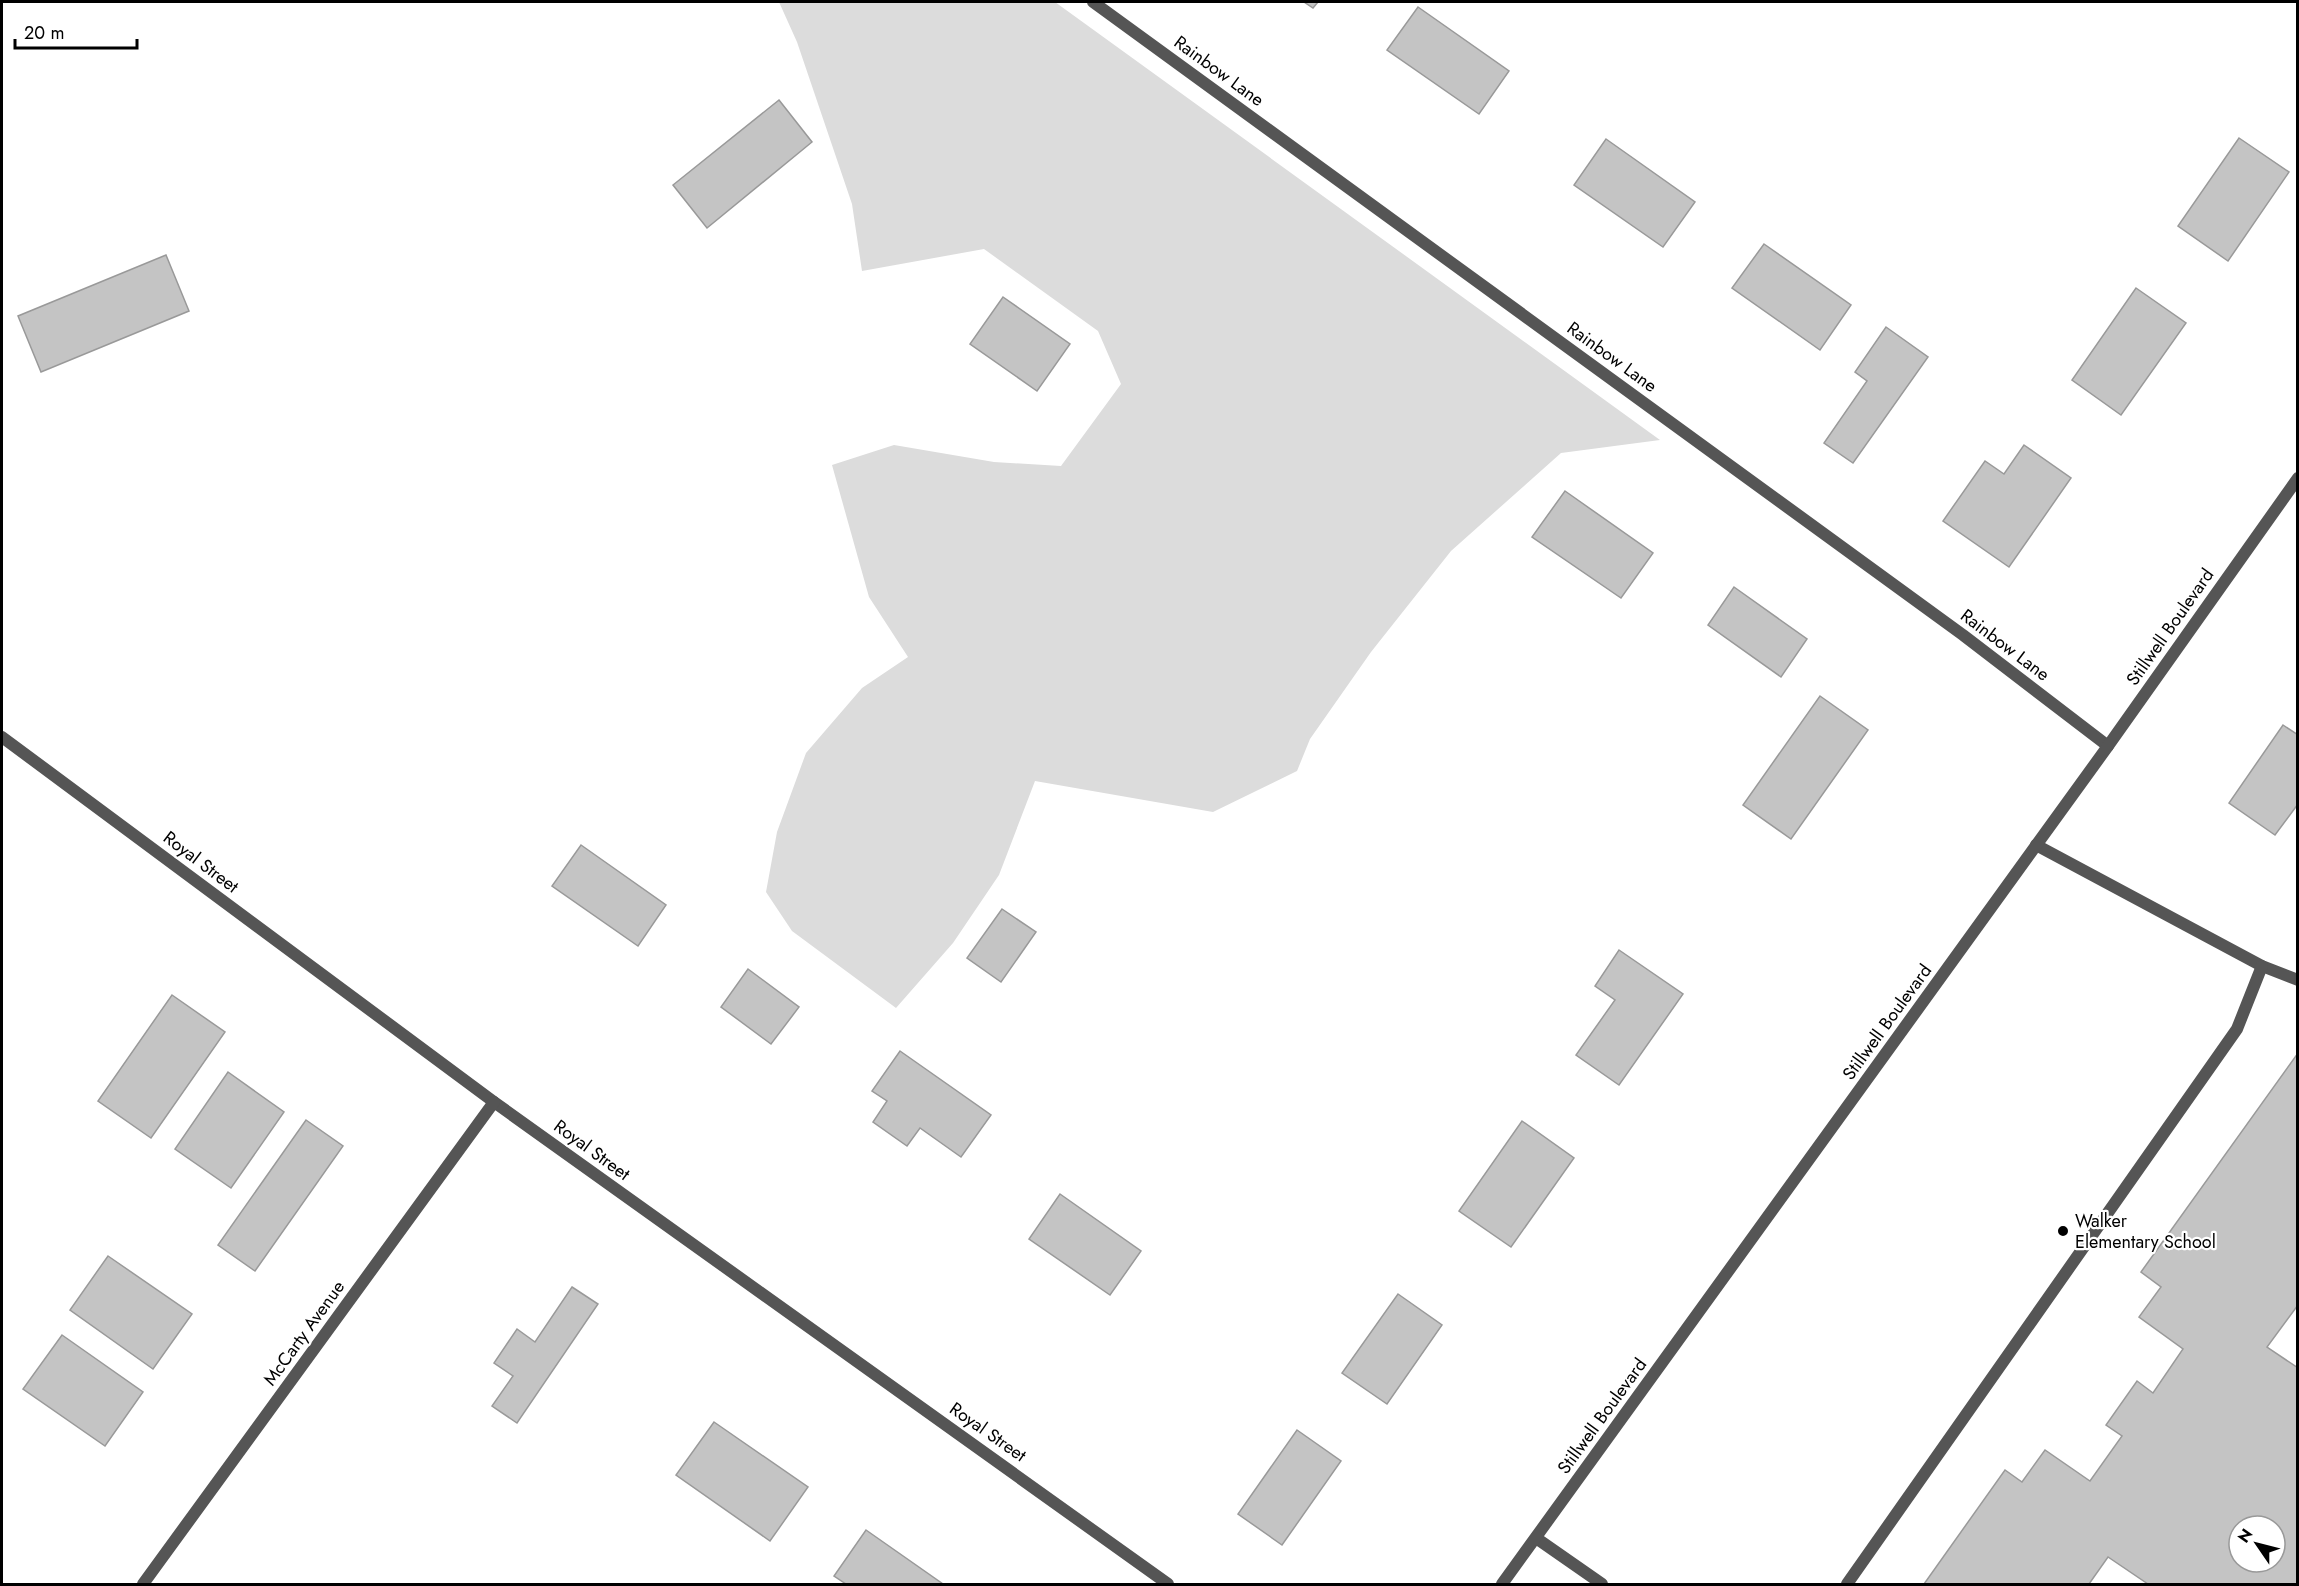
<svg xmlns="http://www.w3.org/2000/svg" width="2299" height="1586" font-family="Jost,sans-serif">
<rect width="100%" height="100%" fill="#fff"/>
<path fill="#dcdcdc" d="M779,2h276l605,438 -99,13 -110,98 -80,101 -61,87 -13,32 -84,41 -178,-31 -36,94 -46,68 -57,65 -104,-77 -26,-39 11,-60 29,-79 56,-65 46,-31 -39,-60 -37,-132 62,-20 100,17 67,4 60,-82 -23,-53 -114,-82 -122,22 -10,-67 -55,-162z"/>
<g fill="#c4c4c4" stroke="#999" stroke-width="1.5" fill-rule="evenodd">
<path d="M1304,2h14l-5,6z"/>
<path d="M1418,7l91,64 -30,43 -92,-64z"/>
<path d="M779,100l33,42 -105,86 -34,-43z"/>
<path d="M2239,138l50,34 -61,89 -50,-35z"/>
<path d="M1606,139l89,63 -32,45 -89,-62z"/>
<path d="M1764,244l87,61 -31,45 -88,-62z"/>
<path d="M166,255l23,56 -148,61 -23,-56z"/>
<path d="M2136,288l50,35 -65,92 -49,-35z"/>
<path d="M1003,297l67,47 -33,47 -67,-47z"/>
<path d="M1886,327l42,30 -75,106 -29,-20 43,-62 -12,-9z"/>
<path d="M2024,445l47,33 -62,89 -66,-46 42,-60 19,13z"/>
<path d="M1565,491l88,62 -32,45 -89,-61z"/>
<path d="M1734,587l73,52 -26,38 -73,-52z"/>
<path d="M1820,696l48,34 -77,109 -48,-34z"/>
<path d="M2283,725l15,10v69l-23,31 -46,-32z"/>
<path d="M581,845l85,60 -28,41 -86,-60z"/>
<path d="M1002,909l34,23 -35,50 -34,-24z"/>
<path d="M1619,950l64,44 -64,91 -43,-30 39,-55 -20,-14z"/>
<path d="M748,969l51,38 -28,37 -50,-37z"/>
<path d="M172,995l53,37 -74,106 -53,-37z"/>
<path d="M900,1051l91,64 -30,42 -41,-29 -13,18 -34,-24 14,-21 -15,-10z"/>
<path d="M2298,1053v252l-31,42 31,21v216h-150l-40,-27 -19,27h-165l81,-114 17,12 23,-32 45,31 32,-45 -16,-11 31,-44 16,12 30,-44 -44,-32 22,-30 -20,-15zM2239,1526h36v36h-36z"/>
<path d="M228,1072l56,40 -53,76 -56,-39z"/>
<path d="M306,1120l37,26 -88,125 -37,-26z"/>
<path d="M1522,1121l52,37 -63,89 -52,-36z"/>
<path d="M1060,1194l81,57 -31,44 -81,-56z"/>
<path d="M108,1256l84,58 -39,55 -83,-59z"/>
<path d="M572,1287l26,17 -81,119 -25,-17 21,-30 -19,-13 23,-34 18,13z"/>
<path d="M1398,1294l44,31 -55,79 -45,-31z"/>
<path d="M62,1335l81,57 -38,54 -82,-57z"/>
<path d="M714,1422l94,65 -38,54 -94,-66z"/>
<path d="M1297,1430l44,31 -59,84 -44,-31z"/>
<path d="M866,1530l77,54h-97l-12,-8z"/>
</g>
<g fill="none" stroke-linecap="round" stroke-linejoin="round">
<g stroke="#555" stroke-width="12">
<path d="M2036,845l226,121 36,14"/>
<path d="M1536,1538l66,46"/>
<path d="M1847,1584l390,-555 25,-63"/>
</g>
<g stroke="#555" stroke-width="12">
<path d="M1093,2l870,633 145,111"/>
<path d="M2,737l492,365 674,482"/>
<path d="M143,1584l351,-482"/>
</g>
<path stroke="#555" stroke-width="12" d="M1502,1584l606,-838 190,-268"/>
</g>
<circle fill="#000" stroke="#fff" stroke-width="2" cx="2063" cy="1231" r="6"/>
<g text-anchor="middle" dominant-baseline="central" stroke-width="4.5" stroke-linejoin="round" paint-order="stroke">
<g font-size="18" fill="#000" stroke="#fff">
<text transform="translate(1219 71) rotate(36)">Rainbow Lane</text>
<text transform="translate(1612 357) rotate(36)">Rainbow Lane</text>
<text transform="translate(2170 627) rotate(-55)">Stillwell Boulevard</text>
<text transform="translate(2005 645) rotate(37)">Rainbow Lane</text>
<text transform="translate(201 862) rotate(37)">Royal Street</text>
<text transform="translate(1887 1022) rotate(-54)">Stillwell Boulevard</text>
<text transform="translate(592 1150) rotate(36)">Royal Street</text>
<text transform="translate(304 1333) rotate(-54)">McCarty Avenue</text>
<text transform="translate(1602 1416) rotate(-54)">Stillwell Boulevard</text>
<text transform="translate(988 1432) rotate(35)">Royal Street</text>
</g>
<g font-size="18" fill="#000" stroke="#fff" text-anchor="start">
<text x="2075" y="1221">Walker<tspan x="2075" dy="21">Elementary School</tspan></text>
</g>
</g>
<rect width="2299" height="1586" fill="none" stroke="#000000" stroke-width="6"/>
<g transform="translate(2257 1544) rotate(305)"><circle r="28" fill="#ffffff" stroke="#999999" stroke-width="1.5"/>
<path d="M0-4.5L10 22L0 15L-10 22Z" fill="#000000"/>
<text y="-9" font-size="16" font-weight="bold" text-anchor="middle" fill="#000000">N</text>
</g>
<path d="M15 39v9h122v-9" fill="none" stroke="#000000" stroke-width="3"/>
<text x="24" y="39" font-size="18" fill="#000000" stroke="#ffffff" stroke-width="4.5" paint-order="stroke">20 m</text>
</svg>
